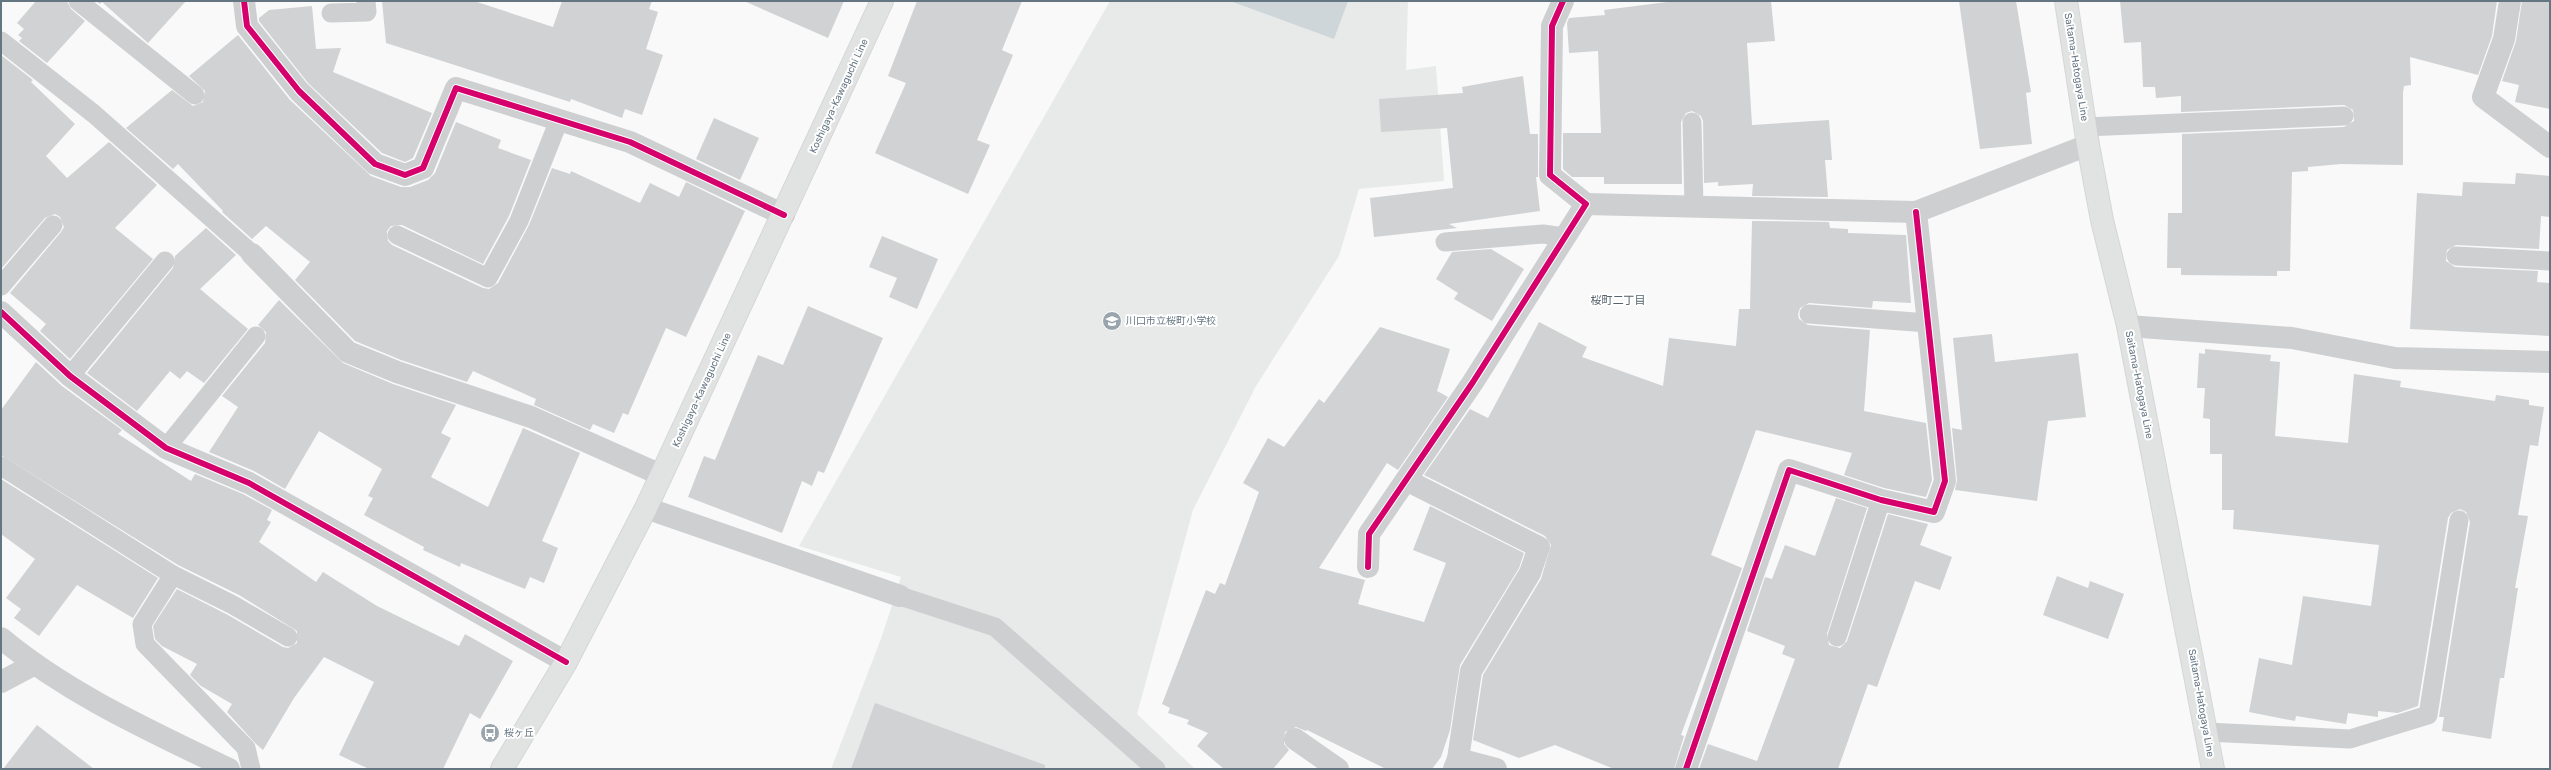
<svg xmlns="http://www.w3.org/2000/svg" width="2551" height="770" font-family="Rubik,'Noto Sans JP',sans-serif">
<rect width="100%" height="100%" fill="#f9f9f9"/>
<path fill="#e8e9e9" d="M1110,1h298l-2,69 30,-4 8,115 -85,8 -20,67 -83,130 -63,124 -56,204 58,55h-364l51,-133 19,-59 -102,-31z"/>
<path fill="#ced6d9" d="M1230,1h118l-14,38z"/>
<g fill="#d0d2d3">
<path d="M36,1h31l4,8 14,12 -38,42 -28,-22 3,-3 -4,-3 6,-6 -7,-6z"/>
<path d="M96,1h90l-38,42 -46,-41 -2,2z"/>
<path d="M382,1h92l79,26 9,-26h90l-3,8 9,3 -12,37 17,6 -21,60 -17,-6 -3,9 -51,-19 -1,3 -184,-59z"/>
<path d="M744,1h100l-16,37z"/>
<path d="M917,1h105l-20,49 11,5 -36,85 13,5 -22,49 -93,-41 31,-70 -18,-7z"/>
<path d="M1675,1h96l4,40 -28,2 5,82 77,-5 3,40h-7l3,37 -76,-1 1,-12 -35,2v-4l-14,1 -1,-62 -2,-5 -9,-5 -6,2 -5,9 1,62h-78v-7h-32l-9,-8v-36h38l-3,-82 -29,2 -2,-30 2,-5 36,-3 -1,-5z"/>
<path d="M1959,1h57l15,91 -5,1 6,51 -52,5z"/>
<path d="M2120,1h377l-5,35 -14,39 -68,-18 1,28 -7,1 -1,7v72l-62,-1 -33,3v4l-16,1 -2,99h-13v5l-96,-1v-7h-14l1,-55h14v-79l162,-7 10,-6 -1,-11 -9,-5 -163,7v-16l-25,2 -1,-11h-12l-2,-45 -17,1z"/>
<path d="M2522,1h28v108l-35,-7 4,-17 -17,-4 14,-40z"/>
<path d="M312,6l4,43 25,-1 -8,24 99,41 -19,45 -8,4 -23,-9 -74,-70 -49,-62v-3l10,-8z"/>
<path d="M238,35l52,65 81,76 30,11h9l18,-7 7,-7 21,-51 45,18 -3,8 33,12 -22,56 -26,48 -81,-39 -11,1 -4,5 1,10 4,4 91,43 6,1 9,-6 31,-58 23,-57 18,6 1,-3 69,32 10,-20 29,14 7,-15 59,29 -59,126 -20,-9 -38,87 -5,-2 -9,20 -21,-9 -3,6 -56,-25 2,-6 -63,-28 -6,11 -66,-22 -46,-19 -60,-61 15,-18 -44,-36 -14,13 -30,-27 1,-1 -45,-47 -5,5 -47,-41 46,-38 21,16 10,-4 2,-11 -16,-15z"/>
<path d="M1,55l32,25 -2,2 44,42 -29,32 21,22 42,-36 48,43 -42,43 38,31 -83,100 -30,-28 6,-7 -36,-31 51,-61 3,-5 -4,-10 -5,-3 -10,4 -44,51z"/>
<path d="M1523,76l7,58h8v43h-2l4,34 -91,13 8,4 -83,9 -4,-39 83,-10 -6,-60 -66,4 -2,-33 84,-6 -1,-6z"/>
<path d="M714,118l45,20 -19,42 -44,-21z"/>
<path d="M2516,173l34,3v41l-9,-1 -2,33 -83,-4 -9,5 -1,11 9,6 83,4 -1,11 13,1v53l-140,-7 7,-136 45,3 1,-14 52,2z"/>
<path d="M1752,221l77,1 1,6 18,1v4l58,2 5,68 -38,-2 -1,7 -63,-5 -9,5 -2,6 1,5 9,6 62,5 -6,81 62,12 6,57 -6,17 -42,-9 -40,-13 8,-22 -96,-23 -45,125 31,13 -61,167 3,1 -10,33h-60l-59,-24 -36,13 -46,-18 10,-65 58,-96 10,-34 -6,-9 -121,-61 46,-66 18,9 51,-96 48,25 -5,10 81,29 6,-48 67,8 3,-37h11z"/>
<path d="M206,228l30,27 -36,34 48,40 -44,54 -17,-12 -7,8 -10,-8 -33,40 -50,-38 86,-105 2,-12z"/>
<path d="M882,236l56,23 -21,50 -28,-12 8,-19 -28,-11z"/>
<path d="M1491,249l33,20 -32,52 -38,-22 4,-6 -22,-14 16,-27z"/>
<path d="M279,300l64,63 50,21 63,21 -15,28 10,5 -20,39 57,30 35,-79 57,25 -38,88 16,7 -14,35 -14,-6 -5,12 -64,-26 -1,4 -37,-17 1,-3 -60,-32 9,-17 -5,-2 14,-27 -63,-38 -34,58 -31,-18 -45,-19 29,-45 -16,-11 43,-53 1,-11 -8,-7z"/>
<path d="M808,306l75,32 -59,135 -6,-2 -6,15 -10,-5 -20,52 -94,-36 16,-41 11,4 43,-105 25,10z"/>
<path d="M1380,327l70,22 -13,42 11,6 -50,73 -11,-7 -68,105 46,12 -7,24 66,18 22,-59 -33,-13 17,-44 94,47 -5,15 -59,97 -10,65 -9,27 -9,12h-46l-79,-39 -1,1 -10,-4 -11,5 -1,12 5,6 -16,19h-49l-27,-23 11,-13 -21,-9 2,-4 -21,-7 2,-5 -8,-4 44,-114 9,4 5,-11 5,2 34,-93 -16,-9 25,-45 16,9 35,-48 5,4z"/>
<path d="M1992,334l3,28 83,-9 8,64 -38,4 -11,80 -82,-11 2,-10 -5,-52 10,2 -9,-92z"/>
<path d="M2205,349l66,6 -1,6 10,1 -5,74 73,7 6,-69 47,7 -1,6 95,14 1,-6 33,5v5l15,2 -6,39 -8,-1 -12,70 10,1 -13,72h3l-14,90h-4l-9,61 -49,-8 2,-14h-5l31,-195 -4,-10 -6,-3 -9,4 -3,5 -30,188 -20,7 -20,-2v6l-30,-4 -2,11 -50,-8 -1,5 -46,-9 10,-54 33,7 11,-69 68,10 8,-61 -146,-16 1,-19h-12v-56h-12v-35l-7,-1 2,-30h-8l2,-35 6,1z"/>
<path d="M36,362l26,24 60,44 -4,4 73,47 4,-7 48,20 29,16 -5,10 4,2 -12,20 57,40 7,-10 54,34 82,40 6,-12 48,27 -33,58 -10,-6 -27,56h-74l-30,-14 35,-73 -50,-25 -30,41 -31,52 -8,-7 -28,-31 5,-8 -31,-18 -11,-11 7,-11 -35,-18 -7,-7 -2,-13 24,-37 51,26 55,32 5,1 9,-5v-12l-58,-36 -61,-30 -177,-110v-45z"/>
<path d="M1,479l157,99 -25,40 -56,-33 -38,51 -25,-18 7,-9 -15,-11 29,-39 -34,-25z"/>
<path d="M1836,498l31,10 -40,126 2,11 11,3 7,-7 41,-127 40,10 -8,21 32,12 -12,33 -25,-9 -38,106 -9,-3 -30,85h-139l9,-25 49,17 38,-102 -13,-5 3,-8 -38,-15 18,-54 7,2 13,-34 30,11z"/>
<path d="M2057,576l31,12 2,-7 34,13 -16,45 -65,-24z"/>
<path d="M875,703l170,62v4h-194z"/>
<path d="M37,725l57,44h-91z"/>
</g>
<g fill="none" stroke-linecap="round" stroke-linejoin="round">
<g stroke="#d5d6d7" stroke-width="24">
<g id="secondary">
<path d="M2066,1l22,144 14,75 26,106 85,443"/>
<path d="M502,769l64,-107 80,-154 236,-507"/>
</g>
</g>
<g stroke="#cecfd0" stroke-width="19">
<path d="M78,1l117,94"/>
<path d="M331,13l36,-1 -1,-11"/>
<path d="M1,41l93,73 158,140"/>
<path d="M1692,122l2,85"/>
<path d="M2085,127l259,-11"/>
<path d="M397,235l91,43 31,-57 40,-101"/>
<path d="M1445,242l98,-8 21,3"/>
<path d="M2456,256l94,5"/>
<path d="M1,286l52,-61"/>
<path d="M1809,314l119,9"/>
<path d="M70,376l95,-115"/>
<path d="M166,448l90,-112"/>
<path d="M1,466l172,109 60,30 55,32"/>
<path d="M173,575l-31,49 3,20 101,104 5,21"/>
<path d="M900,596l95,31 161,142"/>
<path d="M1837,637l44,-137"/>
<path d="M2207,732l143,7 78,-24 31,-195"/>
</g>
<g stroke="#cecfd0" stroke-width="22">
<path d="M244,1l3,25 52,65 76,73 30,11 18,-7 33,-80 174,54 154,73"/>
<path d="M2510,1l-6,38 -21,58 67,50"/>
<path d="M1586,204l330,8 172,-67"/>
<path d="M252,254l96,98 49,20 134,45 130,58"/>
<path d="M1,312l69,64 96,72 83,35 317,179"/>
<path d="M2128,326l164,12 103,20 155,4"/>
<path d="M1406,480l133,67 -9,26 -59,98 -13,88 -4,10"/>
<path d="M646,508l254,88"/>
<path d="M1368,567l1,-33 104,-152 113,-178 -36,-29 2,-149 11,-25"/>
<path d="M1,638c67,56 150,93 228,131"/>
<path d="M1,682l32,-17"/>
<path d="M1295,739l43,30"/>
<path d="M1458,759l38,10"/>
<path d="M1686,769l103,-299 92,30 53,12 11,-31 -29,-269"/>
</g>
<use href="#secondary" stroke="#e1e2e2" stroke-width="22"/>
<g stroke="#fff" stroke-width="8">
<g id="cycleway">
<path d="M244,1l3,25 52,65 76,73 30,11 18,-7 33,-80 174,54 154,73"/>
<path d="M1,312l69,64 96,72 83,35 317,179"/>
<path d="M1368,567l1,-33 104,-152 113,-178 -36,-29 2,-149 11,-25"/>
<path d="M1686,769l103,-299 92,30 53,12 11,-31 -29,-269"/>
</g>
</g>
<use href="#cycleway" stroke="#d6006c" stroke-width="6"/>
</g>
<defs>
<g id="school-disc" transform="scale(1)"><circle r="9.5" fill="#99a4ac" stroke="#fff"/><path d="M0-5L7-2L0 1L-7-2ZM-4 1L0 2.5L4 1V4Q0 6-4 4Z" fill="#fff"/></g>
<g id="bus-disc" transform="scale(1)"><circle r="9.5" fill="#99a4ac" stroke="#fff"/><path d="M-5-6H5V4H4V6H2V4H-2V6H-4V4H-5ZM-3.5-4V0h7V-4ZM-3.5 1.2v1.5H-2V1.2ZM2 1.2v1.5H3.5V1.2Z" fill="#fff"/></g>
</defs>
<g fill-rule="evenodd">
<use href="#school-disc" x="1112" y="321"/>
<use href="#bus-disc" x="490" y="733"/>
</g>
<g text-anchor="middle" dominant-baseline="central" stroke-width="4" stroke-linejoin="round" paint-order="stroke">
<g font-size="10" fill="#657683" stroke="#fff">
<text transform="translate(2076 67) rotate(81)">Saitama-Hatogaya Line</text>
<text transform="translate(839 96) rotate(-65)">Koshigaya-Kawaguchi Line</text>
<text transform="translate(2139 385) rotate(79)">Saitama-Hatogaya Line</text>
<text transform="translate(702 390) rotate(-65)">Koshigaya-Kawaguchi Line</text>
<text transform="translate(2201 703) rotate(80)">Saitama-Hatogaya Line</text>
</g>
<g font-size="10" fill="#657683" stroke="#fff" text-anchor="start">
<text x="1126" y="321">川口市立桜町小学校</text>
<text x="504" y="733">桜ヶ丘</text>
</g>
<g font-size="11" fill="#57646e" stroke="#fff">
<text x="1618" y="300">桜町二丁目</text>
</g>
</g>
<rect width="2551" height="770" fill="none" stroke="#657683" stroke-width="4"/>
</svg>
